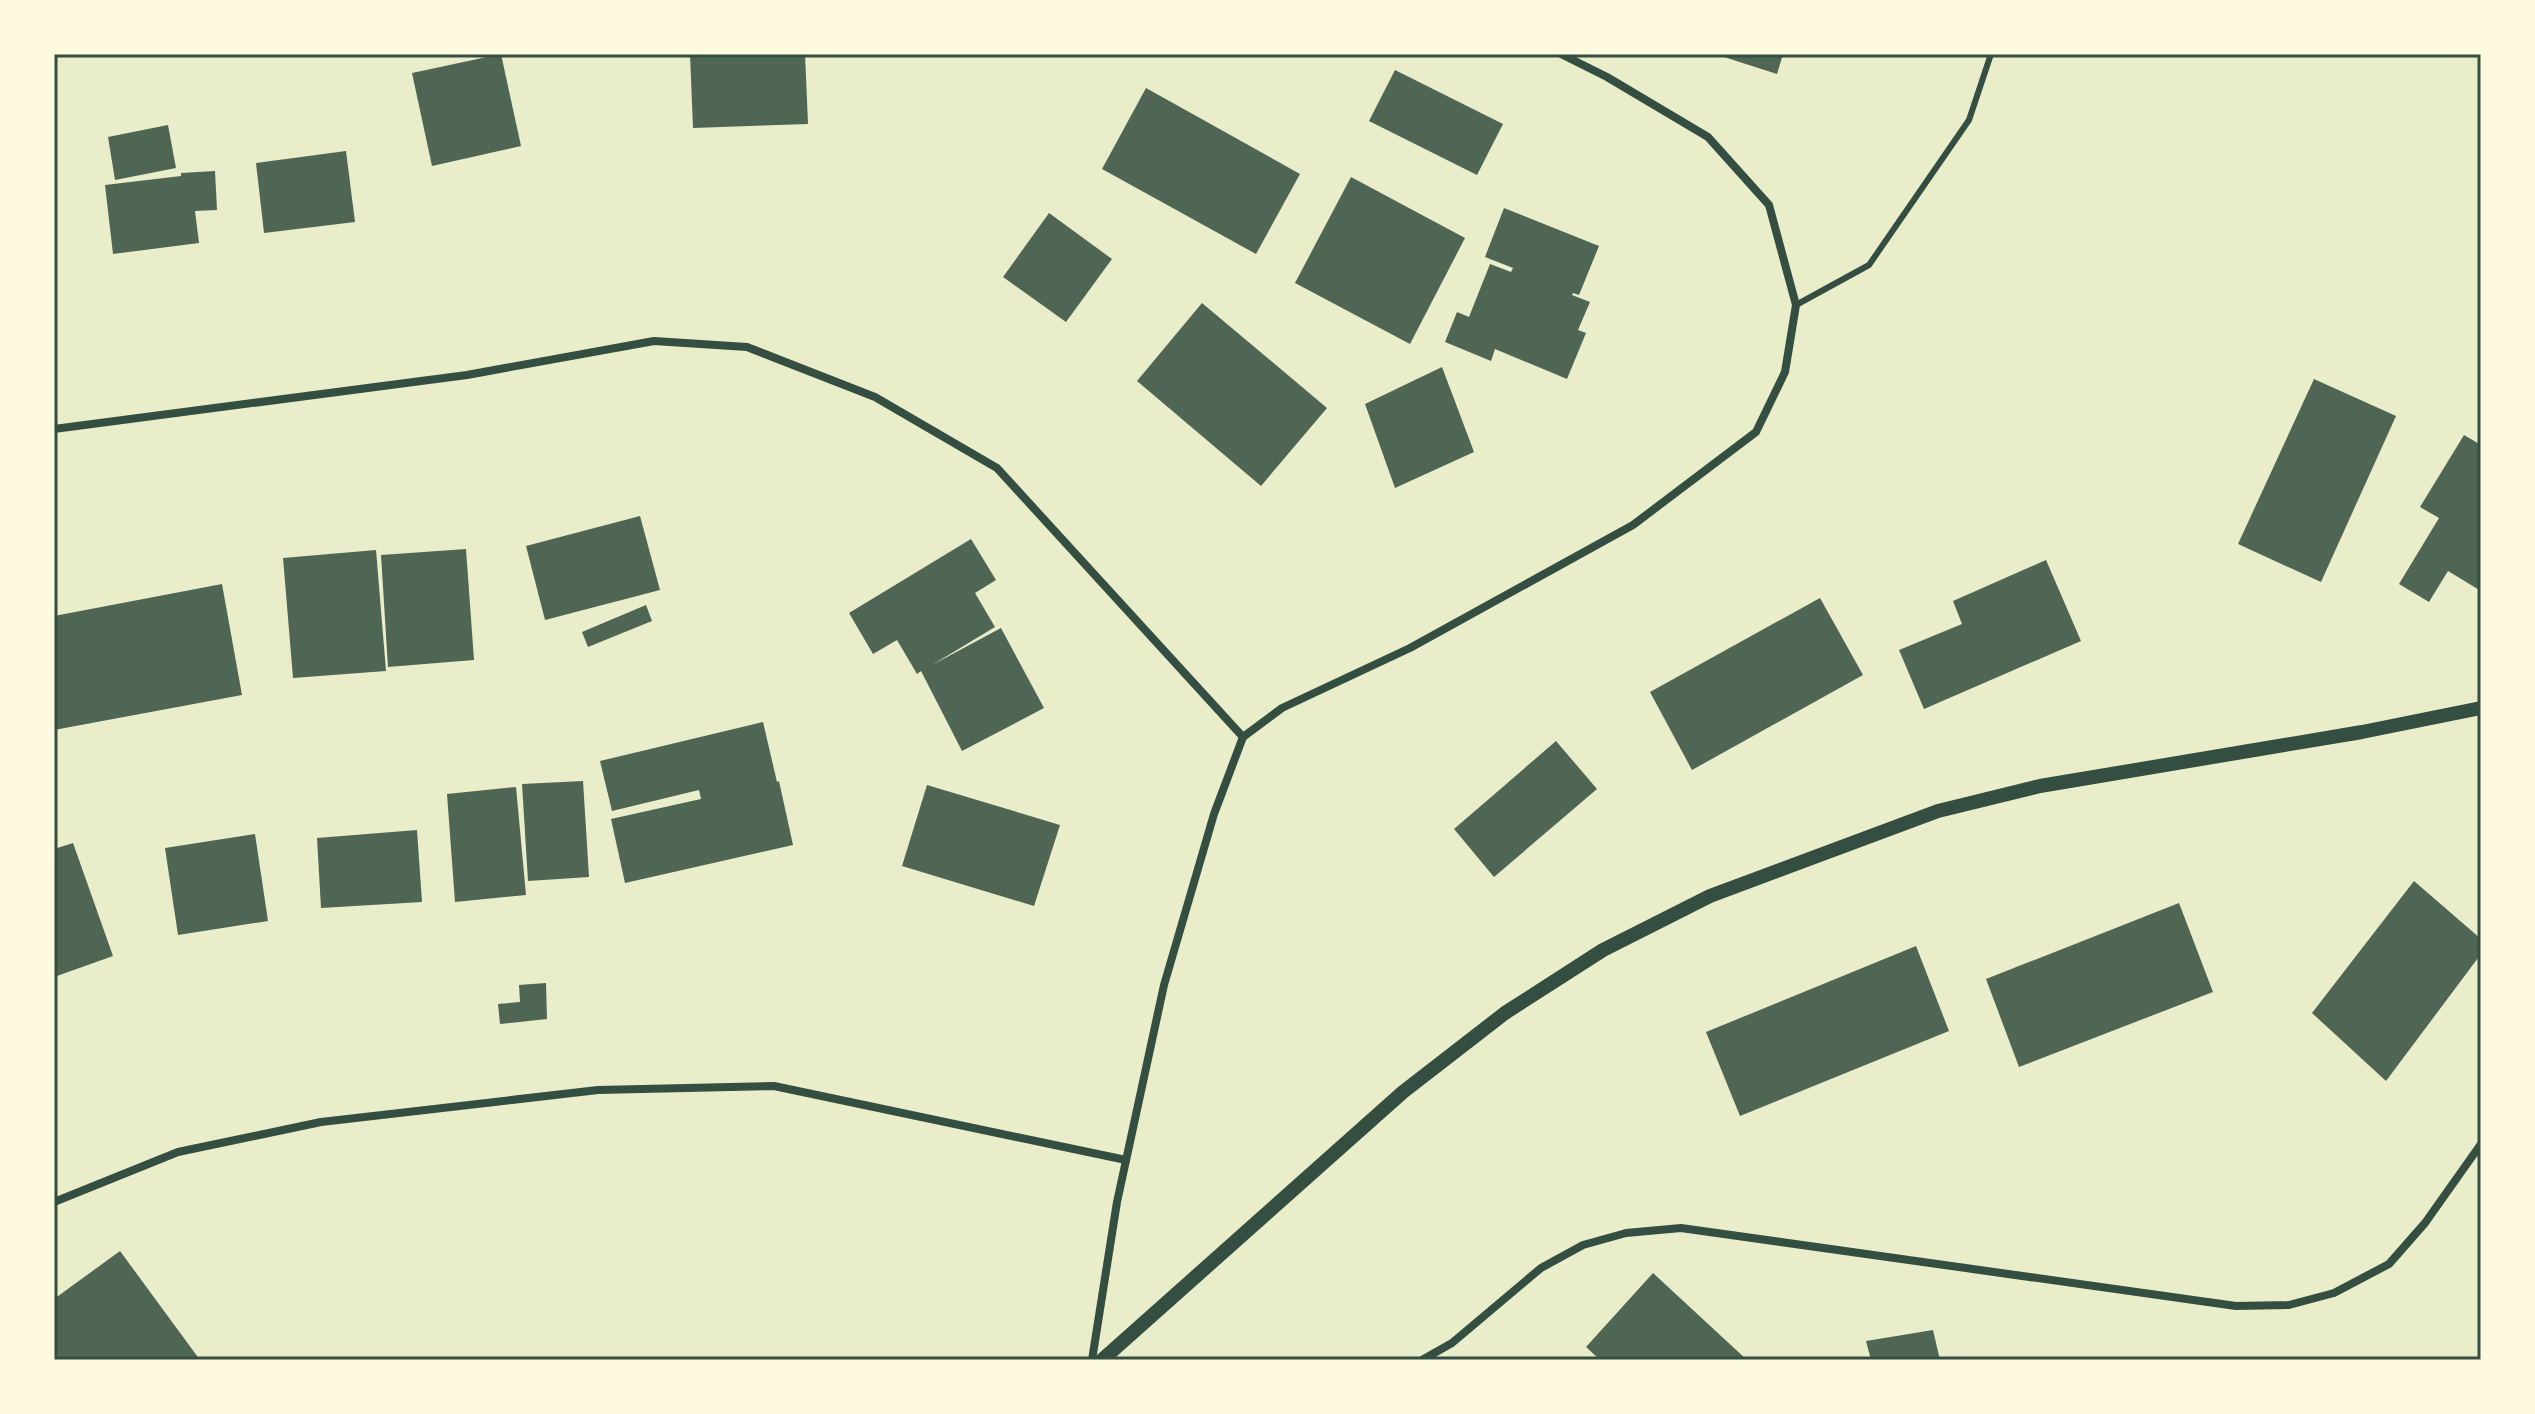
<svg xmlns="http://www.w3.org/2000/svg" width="2535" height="1414" font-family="Barlow,sans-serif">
<rect width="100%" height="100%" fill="#e9edc9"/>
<g fill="#4f6655">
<path d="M501,54l20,92 -89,20 -20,-93z"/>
<path d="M690,54h115l3,70 -115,4z"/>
<path d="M1725,54h58l-6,20 -53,-17z"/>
<path d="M1395,70l108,54 -26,51 -108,-54z"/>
<path d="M1146,88l154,86 -44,80 -154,-85z"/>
<path d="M168,125l8,43 -61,12 -7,-43z"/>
<path d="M346,151l9,71 -91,11 -8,-70z"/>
<path d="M215,171l2,39 -22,1 4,32 -86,11 -8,-69 76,-9v-3z"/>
<path d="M1351,177l114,61 -55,106 -115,-61z"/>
<path d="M1504,208l95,38 -20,49 -6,-2 -1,2 18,7 -12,28 8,3 -19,46 -72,-30 -4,12 -46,-19 12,-30 12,5 21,-53 21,8 2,-4 -28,-11z"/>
<path d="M1049,213l63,46 -46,63 -63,-45z"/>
<path d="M1202,303l125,105 -66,78 -124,-105z"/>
<path d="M1442,367l32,85 -79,36 -30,-84z"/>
<path d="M2314,379l82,37 -75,166 -83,-38z"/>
<path d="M2464,435l17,10v146l-33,-20 -19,31 -30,-18 40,-66 -19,-11z"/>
<path d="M640,516l20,74 -115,30 -19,-74z"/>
<path d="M971,539l25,41 -21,13 20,34 -63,38 69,-37 43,80 -82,43 -41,-80 -4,3 -20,-34 -24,14 -24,-41z"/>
<path d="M466,549l8,111 -86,7 -7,-112z"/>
<path d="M376,550l10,121 -93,7 -10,-120z"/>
<path d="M2046,560l35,81 -157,68 -25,-59 63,-26 -9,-23z"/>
<path d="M222,584l20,111 -188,35v-114z"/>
<path d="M1820,598l43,77 -171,95 -42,-78z"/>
<path d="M646,605l6,16 -64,26 -6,-15z"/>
<path d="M763,722l14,60 2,-1 14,64 -168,38 -14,-64 90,-20 -2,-9 -87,21 -12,-50z"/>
<path d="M1556,741l41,48 -103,88 -40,-48z"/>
<path d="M583,781l6,96 -61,4 -6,-97z"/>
<path d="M927,785l133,40 -26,81 -132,-40z"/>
<path d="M516,787l10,108 -71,7 -8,-108z"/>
<path d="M417,830l5,72 -101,6 -4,-70z"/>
<path d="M255,834l13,87 -90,14 -13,-87z"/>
<path d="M73,843l40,113 -59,21v-128z"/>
<path d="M2414,881l67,58v15l-95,127 -74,-68z"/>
<path d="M2179,903l34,89 -194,75 -33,-88z"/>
<path d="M1916,946l33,85 -209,85 -34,-84z"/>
<path d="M546,983l1,36 -47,5 -2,-20 22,-2 -1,-17z"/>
<path d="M120,1251l80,109h-146v-61z"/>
<path d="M1653,1273l94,87h-147l-14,-13z"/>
<path d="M1933,1330l7,30h-69l-5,-19z"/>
</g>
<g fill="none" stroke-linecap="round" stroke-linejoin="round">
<path stroke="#344e41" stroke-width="6" d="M1796,305l73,-40 100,-145 22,-66"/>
<g stroke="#344e41" stroke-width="8">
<path d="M54,429l413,-54 187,-34 93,6 128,50 122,71 246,269"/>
<path d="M54,1202l124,-50 143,-30 277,-32 176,-4 352,74"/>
<path d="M1092,1360l25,-158 47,-217 50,-171 29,-77 39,-29 128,-60 223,-123 123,-93 29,-60 11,-67 -27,-100 -61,-68 -101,-60 -46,-23"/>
<path d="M1422,1360l30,-17 89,-75 42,-23 43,-12 55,-5 555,78 53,-1 45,-12 55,-29 36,-41 56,-79"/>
</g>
<path stroke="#344e41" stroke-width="14" d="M1102,1360l301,-268 102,-79 98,-63 107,-54 228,-85 102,-25 322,-54 119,-24"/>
</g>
<rect width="2535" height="1414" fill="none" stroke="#fefae0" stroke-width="112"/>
<rect x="56" y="56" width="2423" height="1302" fill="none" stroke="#344e41" stroke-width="3"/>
</svg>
